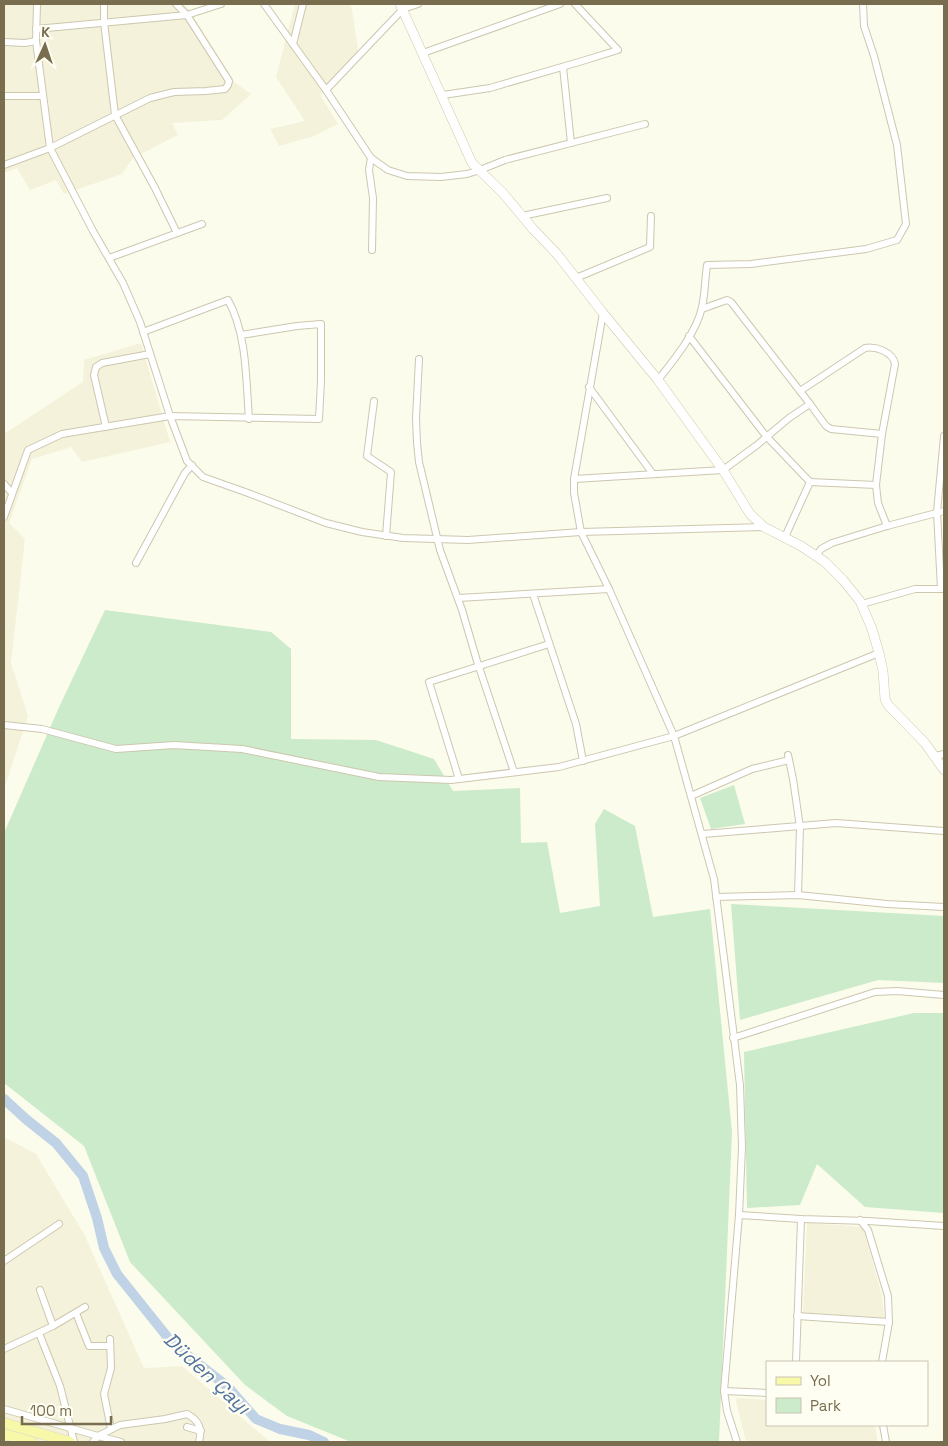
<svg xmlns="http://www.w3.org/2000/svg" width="948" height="1446" font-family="'Space Grotesk',sans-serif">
<rect width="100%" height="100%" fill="#fcfcec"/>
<g fill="#f4f2db">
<path d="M4,4h179l5,4 46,74 17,12 -29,26 -50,3 6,12 -45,23 -11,16 -58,20 -8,-14 -26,10 -13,-22 -13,5z"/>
<path d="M295,4h56l7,46 -38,45 18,29 -24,12 -35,10 -9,-17 35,-8 -29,-44z"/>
<path d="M141,343l29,99 -88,20 -11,-15 -39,12 -23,64 16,16 -14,124 17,53 -24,73v-355l79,-52 1,-22z"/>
<path d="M4,1137l32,17 48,80 60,134 38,-2 88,76h-266z"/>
<path d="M807,1223l56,4 19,69 2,22 -81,-5z"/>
<path d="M737,1398l30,2v25h108l3,17h-132l-10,-41z"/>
</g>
<g fill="#cbebca">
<path d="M105,610l166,22 20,17v90l85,1 58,19 19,32 67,-3 1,55 26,-1 13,71 40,-7 -5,-82 9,-15 31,17 18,91 57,-8 22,223 -13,310h-368l-64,-26 -42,-31 -115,-123 -46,-116 -80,-63v-250l56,-128z"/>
<path d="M734,785l11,39 -34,5 -11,-31z"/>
<path d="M731,904l213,12v67l-66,-3 -138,40z"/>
<path d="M914,1013h30v200l-79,-6 -48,-43 -17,41 -53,3 -3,-156z"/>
</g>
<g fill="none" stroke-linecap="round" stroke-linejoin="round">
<path stroke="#c0d2e6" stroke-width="10" d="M4,1099l23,21 29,23 27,33 14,42 7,30 13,26 56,70 55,43 28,32 24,10 29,6 15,7"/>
<g stroke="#cdc7af" stroke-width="8">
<g id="street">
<path d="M37,4l-1,37 14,107 43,83 30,52 17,39 30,94 17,45 16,16 45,16 78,30 36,9 41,6 65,2 113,-8 183,-5"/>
<path d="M104,4v18l11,93 40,73 22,45"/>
<path d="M264,4l62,86 45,68 17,12 19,6 34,1 26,-3 13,-4 25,-10 140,-36"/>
<path d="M36,29l151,-14 34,-11"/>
<path d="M4,42l21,1 11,-2"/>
<path d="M293,44l10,-40"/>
<path d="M423,53l137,-49"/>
<path d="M563,67l8,76"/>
<path d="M326,90l77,-81 15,-5"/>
<path d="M443,95l47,-7 89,-26 39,-12 -43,-46"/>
<path d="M4,96h39"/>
<path d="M371,158l-2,12 4,28 -1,52"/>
<path d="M4,165l46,-17 100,-50 24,-6 32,-1 19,-2 3,-4 1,-4 -42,-66 -11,-11"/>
<path d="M522,216l85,-18"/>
<path d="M109,258l93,-34"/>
<path d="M576,278l74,-31 1,-31"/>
<path d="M143,332l85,-32c19,34 18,80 21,119"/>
<path d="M689,336l77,100 44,46 -25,55"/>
<path d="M419,359l-3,59 1,25 2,19 21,88 22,60 15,51 37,111"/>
<path d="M658,380c15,-19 39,-48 44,-73 3,-13 3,-28 5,-42l44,-1 115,-15 31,-9 9,-16 -9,-79 -23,-89 -10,-30 -1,-22"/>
<path d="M589,387l64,87"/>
<path d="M800,391l65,-43c11,-2 28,4 30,16l-13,70 -6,51 2,18 9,23"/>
<path d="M374,401l-7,55 24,16 -5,64"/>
<path d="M810,404l16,22 5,3 51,5"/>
<path d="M106,427l-12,-52 2,-8 6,-4 48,-9"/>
<path d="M574,479l149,-9 34,-25 32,-27 21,-14 -79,-102 -4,-2 -25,9"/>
<path d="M810,482l66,3"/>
<path d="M4,484l8,9"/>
<path d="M4,517l24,-67 34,-16 108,-18 149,3 2,-38v-57l-24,2 -56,9"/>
<path d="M816,556l5,-7 11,-6 55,-17 57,-15"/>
<path d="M136,563l49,-90 7,-8"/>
<path d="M941,589l-4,-77 7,-76"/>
<path d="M533,594l43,130 7,37"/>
<path d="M458,598l151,-9"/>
<path d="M862,604l53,-15h28"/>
<path d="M4,725l38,4 74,20 58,-4 68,4 137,28 72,3 108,-13 115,-31 -65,-147 -28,-57 -7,-39v-14l29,-166"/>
<path d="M788,755l5,24 7,48 -2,68"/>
<path d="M935,756l9,-2"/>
<path d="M459,779l-30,-97 120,-38"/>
<path d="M691,796l61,-27 37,-9"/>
<path d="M703,834l133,-11 108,8"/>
<path d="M716,897l82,-2 89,9 57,3"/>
<path d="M733,1038l142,-46 22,-1 47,4"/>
<path d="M739,1215l62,4 67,2 76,5"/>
<path d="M860,1220l8,10 20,66 1,26 -7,40"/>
<path d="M4,1260v1l55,-37"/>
<path d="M40,1290l13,36"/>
<path d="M76,1313l13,33h21"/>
<path d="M797,1316l92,6"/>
<path d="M39,1333l21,53 14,56"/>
<path d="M110,1339l1,29 -7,26 7,35"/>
<path d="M4,1349l49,-23 32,-19"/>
<path d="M796,1362l5,-143"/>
<path d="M724,1391l43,2"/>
<path d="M4,1409l94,27 22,-11 45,-6 22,-5c13,7 15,15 12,28"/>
<path d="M883,1425l3,17"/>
<path d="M187,1427l14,4"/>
<path d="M93,1442l5,-6 23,6"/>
<path d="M737,1442l-10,-31 -3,-20 15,-176 3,-68 -2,-62 -26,-206 -40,-143 205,-83"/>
</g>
</g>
<g stroke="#d0c9ad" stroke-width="10">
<path id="secondary" d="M400,4l72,159 31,30 30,36 24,25 46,59 55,67 65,90 27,44 14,13 37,19 24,16 18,18 17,21 12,28 7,24 4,18 2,28 3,6 37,38 19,27"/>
</g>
<g stroke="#dcd9d1" stroke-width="11">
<g id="primary">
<path d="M4,1423l66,19"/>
<path d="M4,1434l28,8"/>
</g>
</g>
<use href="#street" stroke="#fff" stroke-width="6"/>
<use href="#secondary" stroke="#fff" stroke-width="9"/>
<use href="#primary" stroke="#f7f8a8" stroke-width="10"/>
</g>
<g text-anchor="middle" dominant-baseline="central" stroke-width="4.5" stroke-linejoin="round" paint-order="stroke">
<g font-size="20" font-style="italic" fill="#5275a0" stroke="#fffef3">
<text transform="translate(207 1373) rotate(43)">Düden Çayı</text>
</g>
</g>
<rect width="948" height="1446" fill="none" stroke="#786d4f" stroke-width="10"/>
<rect x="766" y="1361" width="162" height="65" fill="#fffef3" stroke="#c9c4b1"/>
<rect x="776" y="1377" width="25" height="8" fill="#f7f8a8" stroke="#c9c4b1"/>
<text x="810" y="1386" font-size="15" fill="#786d4f">Yol</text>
<rect x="776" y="1398" width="25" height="15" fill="#cbebca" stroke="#c9c4b1"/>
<text x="810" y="1411" font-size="15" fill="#786d4f">Park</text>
<g transform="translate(45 45) rotate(3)" stroke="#fffef3" stroke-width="4" paint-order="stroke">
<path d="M0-4L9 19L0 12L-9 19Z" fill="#786d4f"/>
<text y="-8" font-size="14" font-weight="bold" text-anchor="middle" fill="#786d4f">K</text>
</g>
<path d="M22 1416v8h89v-8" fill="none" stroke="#786d4f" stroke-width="2.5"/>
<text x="30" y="1416" font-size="15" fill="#786d4f" stroke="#fffef3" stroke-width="4" paint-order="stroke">100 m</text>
</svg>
